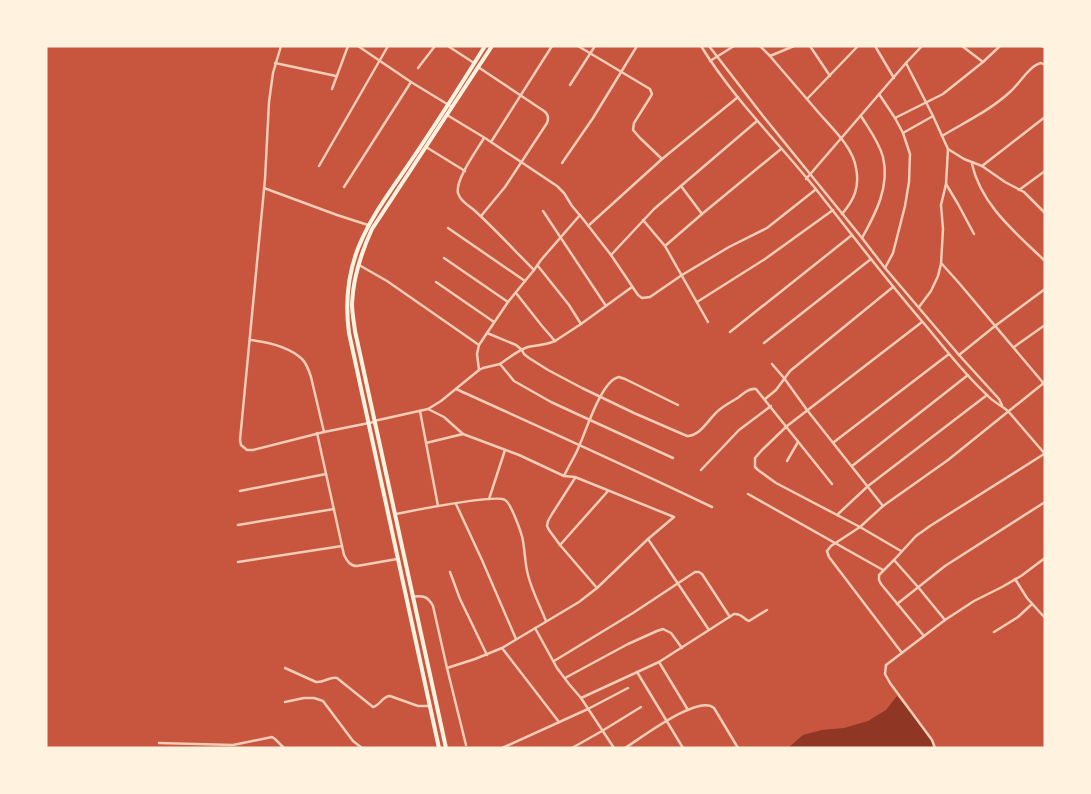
<svg xmlns="http://www.w3.org/2000/svg" width="1091" height="794" font-family="Lato,sans-serif">
<rect width="100%" height="100%" fill="#c8553d"/>
<path fill="#8f3625" d="M897,696l35,44 1,8h-145l15,-13 19,-5 22,-2 24,-7 18,-11z"/>
<g fill="none" stroke-linecap="round" stroke-linejoin="round">
<g stroke="#f1ccb7" stroke-width="2.5">
<path d="M281,46l-8,27 -4,29 -4,77 -25,261 1,5 6,5h6l71,-18 50,-10"/>
<path d="M358,46l53,36 41,25"/>
<path d="M448,46l26,17"/>
<path d="M578,46l72,43 2,5 -1,2 -17,27 -1,7 7,8 22,21"/>
<path d="M760,46l10,10c16,19 32,37 48,56 13,15 35,35 38,56 4,19 -2,32 -14,46"/>
<path d="M810,46l20,30"/>
<path d="M875,46l19,32"/>
<path d="M962,46l21,16"/>
<path d="M1041,46l4,1"/>
<path d="M770,56l24,-10"/>
<path d="M710,61l24,-15"/>
<path d="M275,63l61,13"/>
<path d="M906,63l27,53 15,33 16,10 18,7 23,16 19,10 21,21"/>
<path d="M478,67l66,44c4,3 5,7 3,12l-42,64 -24,29"/>
<path d="M418,68l17,-22"/>
<path d="M570,85l25,-39"/>
<path d="M332,89l16,-43"/>
<path d="M879,94l16,24 8,15 7,21 -1,28 -4,24 -12,47 -8,15"/>
<path d="M807,99l51,-53"/>
<path d="M447,115l38,23 72,48 7,7 8,13 11,13 28,36 27,40 4,3 8,-1 32,-22 47,-28 38,-19 48,-38"/>
<path d="M861,116c8,13 18,26 22,41 7,29 -7,56 -21,81"/>
<path d="M895,118l48,-24 40,-32 17,-16"/>
<path d="M903,133l30,-17"/>
<path d="M942,136c23,-14 49,-26 69,-45 9,-8 19,-26 30,-28l4,2"/>
<path d="M484,138c-7,12 -29,42 -26,55 2,8 11,13 16,17 21,19 40,40 60,60"/>
<path d="M491,142l61,-96"/>
<path d="M426,147l39,24"/>
<path d="M562,163l31,-45 44,-72"/>
<path d="M972,164c9,41 44,69 73,97"/>
<path d="M319,166l69,-120"/>
<path d="M982,166l63,-49"/>
<path d="M806,179l100,-116 16,-17"/>
<path d="M946,184l12,20 16,30"/>
<path d="M681,186l21,28"/>
<path d="M344,187l67,-105"/>
<path d="M264,188l73,27 31,10"/>
<path d="M1019,190l26,-19"/>
<path d="M543,211l63,95"/>
<path d="M643,220l22,26 43,76"/>
<path d="M588,226l74,-67 76,-62"/>
<path d="M448,228l77,53"/>
<path d="M665,246l37,-32 79,-65"/>
<path d="M611,255l43,-46 103,-88"/>
<path d="M444,258l64,44"/>
<path d="M942,264l17,19 86,102"/>
<path d="M359,265l28,16 92,64"/>
<path d="M538,266l31,39 12,19"/>
<path d="M436,282l58,40"/>
<path d="M516,293l26,33 13,15 26,-17 51,-37"/>
<path d="M697,302l68,-43 68,-49"/>
<path d="M919,307l12,-16 7,-15 3,-12 2,-35 -2,-24 5,-21 2,-35"/>
<path d="M730,332l122,-97"/>
<path d="M487,333l29,12 6,5 2,4 5,4 19,12 34,18 52,25 53,23c14,0 22,-18 32,-26 6,-5 14,-9 20,-13 5,-4 10,-9 17,-8l76,95"/>
<path d="M250,340c18,2 38,6 52,19 5,5 7,12 9,18l13,55"/>
<path d="M764,343l107,-84"/>
<path d="M1014,347l31,-22"/>
<path d="M959,355l36,-29 50,-37"/>
<path d="M500,364c9,-6 18,-14 28,-17 9,-2 18,-2 27,-6"/>
<path d="M772,364l12,14 23,32 76,96"/>
<path d="M479,370l-2,-16 2,-9 8,-12 21,-31 26,-32 7,-10 39,-45"/>
<path d="M456,389c86,39 171,77 256,118"/>
<path d="M765,399l11,-9 14,-19 103,-84"/>
<path d="M428,409l16,8 19,17 56,21 45,21 11,1 99,40 -26,22 -51,49 -18,14 -77,46 -27,11 -28,9"/>
<path d="M420,411l18,95"/>
<path d="M374,421l54,-12 13,-8 38,-31 4,-2 17,-4 14,17 37,21 39,18 83,38"/>
<path d="M317,433l27,122c3,6 6,11 13,11l40,-7"/>
<path d="M834,442l115,-88"/>
<path d="M426,443l37,-9"/>
<path d="M787,461l11,-19"/>
<path d="M852,466l116,-91"/>
<path d="M701,470l38,-40 32,-24"/>
<path d="M564,476c5,-11 12,-21 16,-32 7,-16 22,-64 39,-67l6,2 53,26"/>
<path d="M575,478l-23,36 -4,7 -1,5 2,4 11,15 37,43"/>
<path d="M240,491l86,-17"/>
<path d="M748,494l135,76"/>
<path d="M489,499l16,-49"/>
<path d="M456,504l26,56 34,79"/>
<path d="M396,514c15,-3 100,-20 109,-14 6,3 17,34 18,41 2,11 2,23 5,34 4,16 12,31 18,46"/>
<path d="M837,515l31,-29 119,-91"/>
<path d="M238,525l96,-16"/>
<path d="M648,539l61,91"/>
<path d="M560,545l48,-54"/>
<path d="M901,551l-41,-24 -84,-44 -18,-13 -3,-3v-9l7,-8 25,-24 135,-104"/>
<path d="M894,560l24,27 27,33"/>
<path d="M238,562l104,-16"/>
<path d="M450,572l10,27 27,56"/>
<path d="M1015,579l12,19 18,20"/>
<path d="M412,597c10,-2 16,-1 21,9l14,62 19,77"/>
<path d="M897,604l48,-38 100,-64"/>
<path d="M535,628l22,40 12,16 12,14 33,50"/>
<path d="M994,632l24,-15 14,-13"/>
<path d="M924,636l-43,-52 -2,-4v-5l15,-15 22,-24 14,-10 114,-72"/>
<path d="M502,648l57,74"/>
<path d="M902,653l-73,-96 -2,-6 4,-5 29,-19 23,-21 65,-46 97,-78"/>
<path d="M554,661l79,-48 62,-41h4l3,2 28,43"/>
<path d="M659,662l29,48"/>
<path d="M285,668l31,14c8,1 14,-6 21,-4l36,29c8,-2 9,-11 17,-11l28,10h12"/>
<path d="M637,672l46,76"/>
<path d="M565,678l63,-34 29,-13 6,-2 8,4 11,15"/>
<path d="M581,698l78,-36 75,-48c8,-1 9,5 15,7l18,-11"/>
<path d="M285,702l19,-4h10l9,3 30,40 9,7"/>
<path d="M159,743l74,2 39,-8 3,2 9,9"/>
<path d="M502,748l86,-39 40,-21"/>
<path d="M572,748l30,-17 39,-24"/>
<path d="M625,748c15,-9 73,-54 89,-40l24,40"/>
<path d="M935,748l-3,-8 -42,-57 -5,-9 1,-9 59,-45 29,-19 28,-14 19,-11 24,-18"/>
</g>
<g stroke="#f1ccb7" stroke-width="2.5">
<path d="M701,46c32,52 76,95 114,142 37,47 73,94 112,139 19,23 38,48 60,68 6,7 14,10 21,16l37,43"/>
<path d="M709,46l54,70 99,122 23,30 74,87 40,44 3,6"/>
</g>
<g stroke="#fff3e0" stroke-width="4">
<path d="M439,748l-90,-415c-11,-83 30,-123 72,-187 22,-33 43,-66 64,-100"/>
<path d="M446,748l-91,-417c-1,-9 -3,-18 -3,-27 1,-27 9,-51 20,-75l120,-183"/>
</g>
</g>
<rect width="1091" height="794" fill="none" stroke="#fff3e0" stroke-width="95"/>
</svg>
